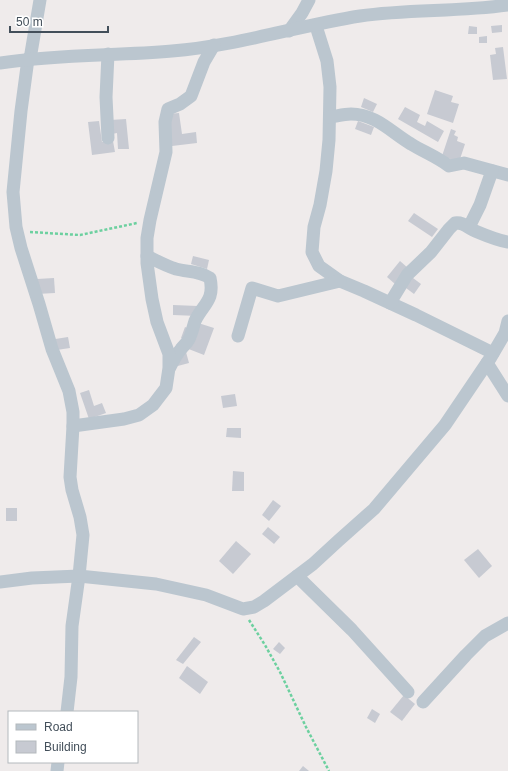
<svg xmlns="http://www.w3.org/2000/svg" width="508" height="771" font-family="Helvetica,sans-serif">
<rect width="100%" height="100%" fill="#efebeb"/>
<g fill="#c7cad2">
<path d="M502,25v7l-10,1 -1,-7z"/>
<path d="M469,26l8,1v7h-9z"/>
<path d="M487,36v7h-8v-6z"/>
<path d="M503,47l4,32 -14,1 -3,-25 6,-1 -1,-6z"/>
<path d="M435,90l18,6 -2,6 8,2 -6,19 -26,-9z"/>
<path d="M364,98l13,6 -4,8 -12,-5z"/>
<path d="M405,107l15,8 -3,7 8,4 2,-5 17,10 -6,11 -40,-23z"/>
<path d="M179,113l3,21 14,-2 1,11 -25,3 -4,-32z"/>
<path d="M126,119l3,30h-11l-1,-16 -5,1 -2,-14z"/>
<path d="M99,121l3,21 11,-1 2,11 -23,3 -4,-33z"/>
<path d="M358,121l16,6 -3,8 -16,-6z"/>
<path d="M451,129l5,2 -2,4 4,2 -1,4 8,3 -6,18 -17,-6z"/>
<path d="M414,213l24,16 -6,8 -24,-16z"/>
<path d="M193,256l16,4 -2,9 -16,-5z"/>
<path d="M400,261l8,7 -13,16 -8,-7z"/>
<path d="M409,275l12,9 -7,10 -12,-9z"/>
<path d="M54,278l1,15 -18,1v-15z"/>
<path d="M173,305l25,1v10l-25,-1z"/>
<path d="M195,322l19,6 -10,27 -18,-7 2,-7 -7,-3 4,-11 7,3z"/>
<path d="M68,337l2,11 -20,3 -1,-11z"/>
<path d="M186,352l3,11 -15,4z"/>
<path d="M89,390l5,16 8,-3 4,10 -17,6 -9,-26z"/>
<path d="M235,394l2,12 -14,2 -2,-12z"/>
<path d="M227,428h14v10l-15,-1z"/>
<path d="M233,471l11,1v19h-12z"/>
<path d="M273,500l8,6 -12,15 -7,-6z"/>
<rect x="6" y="508" width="11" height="13"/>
<path d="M268,527l12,10 -6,7 -12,-10z"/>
<path d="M236,541l15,13 -18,20 -14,-13z"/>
<path d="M478,549l14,17 -13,12 -15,-18z"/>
<path d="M194,637l7,5 -18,22 -7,-4z"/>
<path d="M279,642l6,6 -5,6 -7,-5z"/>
<path d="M187,666l21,16 -8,12 -21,-16z"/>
<path d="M404,695l11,9 -13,17 -12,-9z"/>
<path d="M372,709l8,5 -5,9 -8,-5z"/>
<path d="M303,766l6,5h-10z"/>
</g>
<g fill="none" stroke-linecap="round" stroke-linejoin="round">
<g stroke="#6cd09f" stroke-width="2.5" stroke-dasharray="3 2" stroke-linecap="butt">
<path d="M30,232l50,3 57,-12"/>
<path d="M249,620l16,25 15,27 26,55 23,44"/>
</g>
<g stroke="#bbc6cf" stroke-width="13">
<path d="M316,26l11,35 3,26 -1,53 -3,31 -6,34 -6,22 -2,25 7,14 21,15 24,10 52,24 77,38"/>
<path d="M289,31l13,-18 7,-13"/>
<path d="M108,54l-2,43 2,41"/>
<path d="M28,59l-7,52 -8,81 3,35 5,21 18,56 13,45 17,42 4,21v14l-3,51 2,13 8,27 3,18 -4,41 -7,50 -1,51 -4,35"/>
<path d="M30,59l10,-59"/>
<path d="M0,63c57,-9 115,-7 172,-12 64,-5 125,-25 188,-35 49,-7 99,-4 148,-11"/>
<path d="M330,117c7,-1 14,-3 21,-3 25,0 41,19 60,30 13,8 26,13 38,22l15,-3 44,12"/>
<path d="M469,227l11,-22 12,-34"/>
<path d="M147,256c10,5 19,10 29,13 12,3 24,2 34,9 5,23 -7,26 -15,43 -2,6 -3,12 -6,18 -2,4 -5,6 -8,10 -4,5 -8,12 -11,18"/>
<path d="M390,303l17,-28 24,-23 18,-23 6,-6c8,-1 12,4 18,7 12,5 23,10 35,12"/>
<path d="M238,336l14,-48 26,8 62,-15"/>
<path d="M487,363l21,33"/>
<path d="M73,426l51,-7 15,-4 14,-10 13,-17 3,-20v-14l-12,-32 -5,-23 -5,-36v-25l3,-18 16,-68 -1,-30 3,-13 12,-5 11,-8 13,-34 10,-17"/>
<path d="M297,576l55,54 56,62"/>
<path d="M0,582l32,-4 47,-2 77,8 50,11 37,14 11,-2 10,-6 49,-37 25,-23 36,-32 71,-84 46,-68 14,-24 3,-12"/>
<path d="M423,702l43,-47 19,-19 23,-13"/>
<path d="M57,771l1,-9"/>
</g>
</g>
<rect x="8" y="711" width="130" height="52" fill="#ffffff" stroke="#b4b9bd"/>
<rect x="16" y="724" width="20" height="6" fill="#bbc6cf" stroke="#b4b9bd"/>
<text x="44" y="731" font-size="12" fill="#434f5a">Road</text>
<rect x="16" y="741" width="20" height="12" fill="#c7cad2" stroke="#b4b9bd"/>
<text x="44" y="751" font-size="12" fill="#434f5a">Building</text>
<path d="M10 26v6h98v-6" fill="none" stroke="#434f5a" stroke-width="2"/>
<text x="16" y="26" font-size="12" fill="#434f5a" stroke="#ffffff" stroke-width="3" paint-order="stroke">50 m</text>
</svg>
